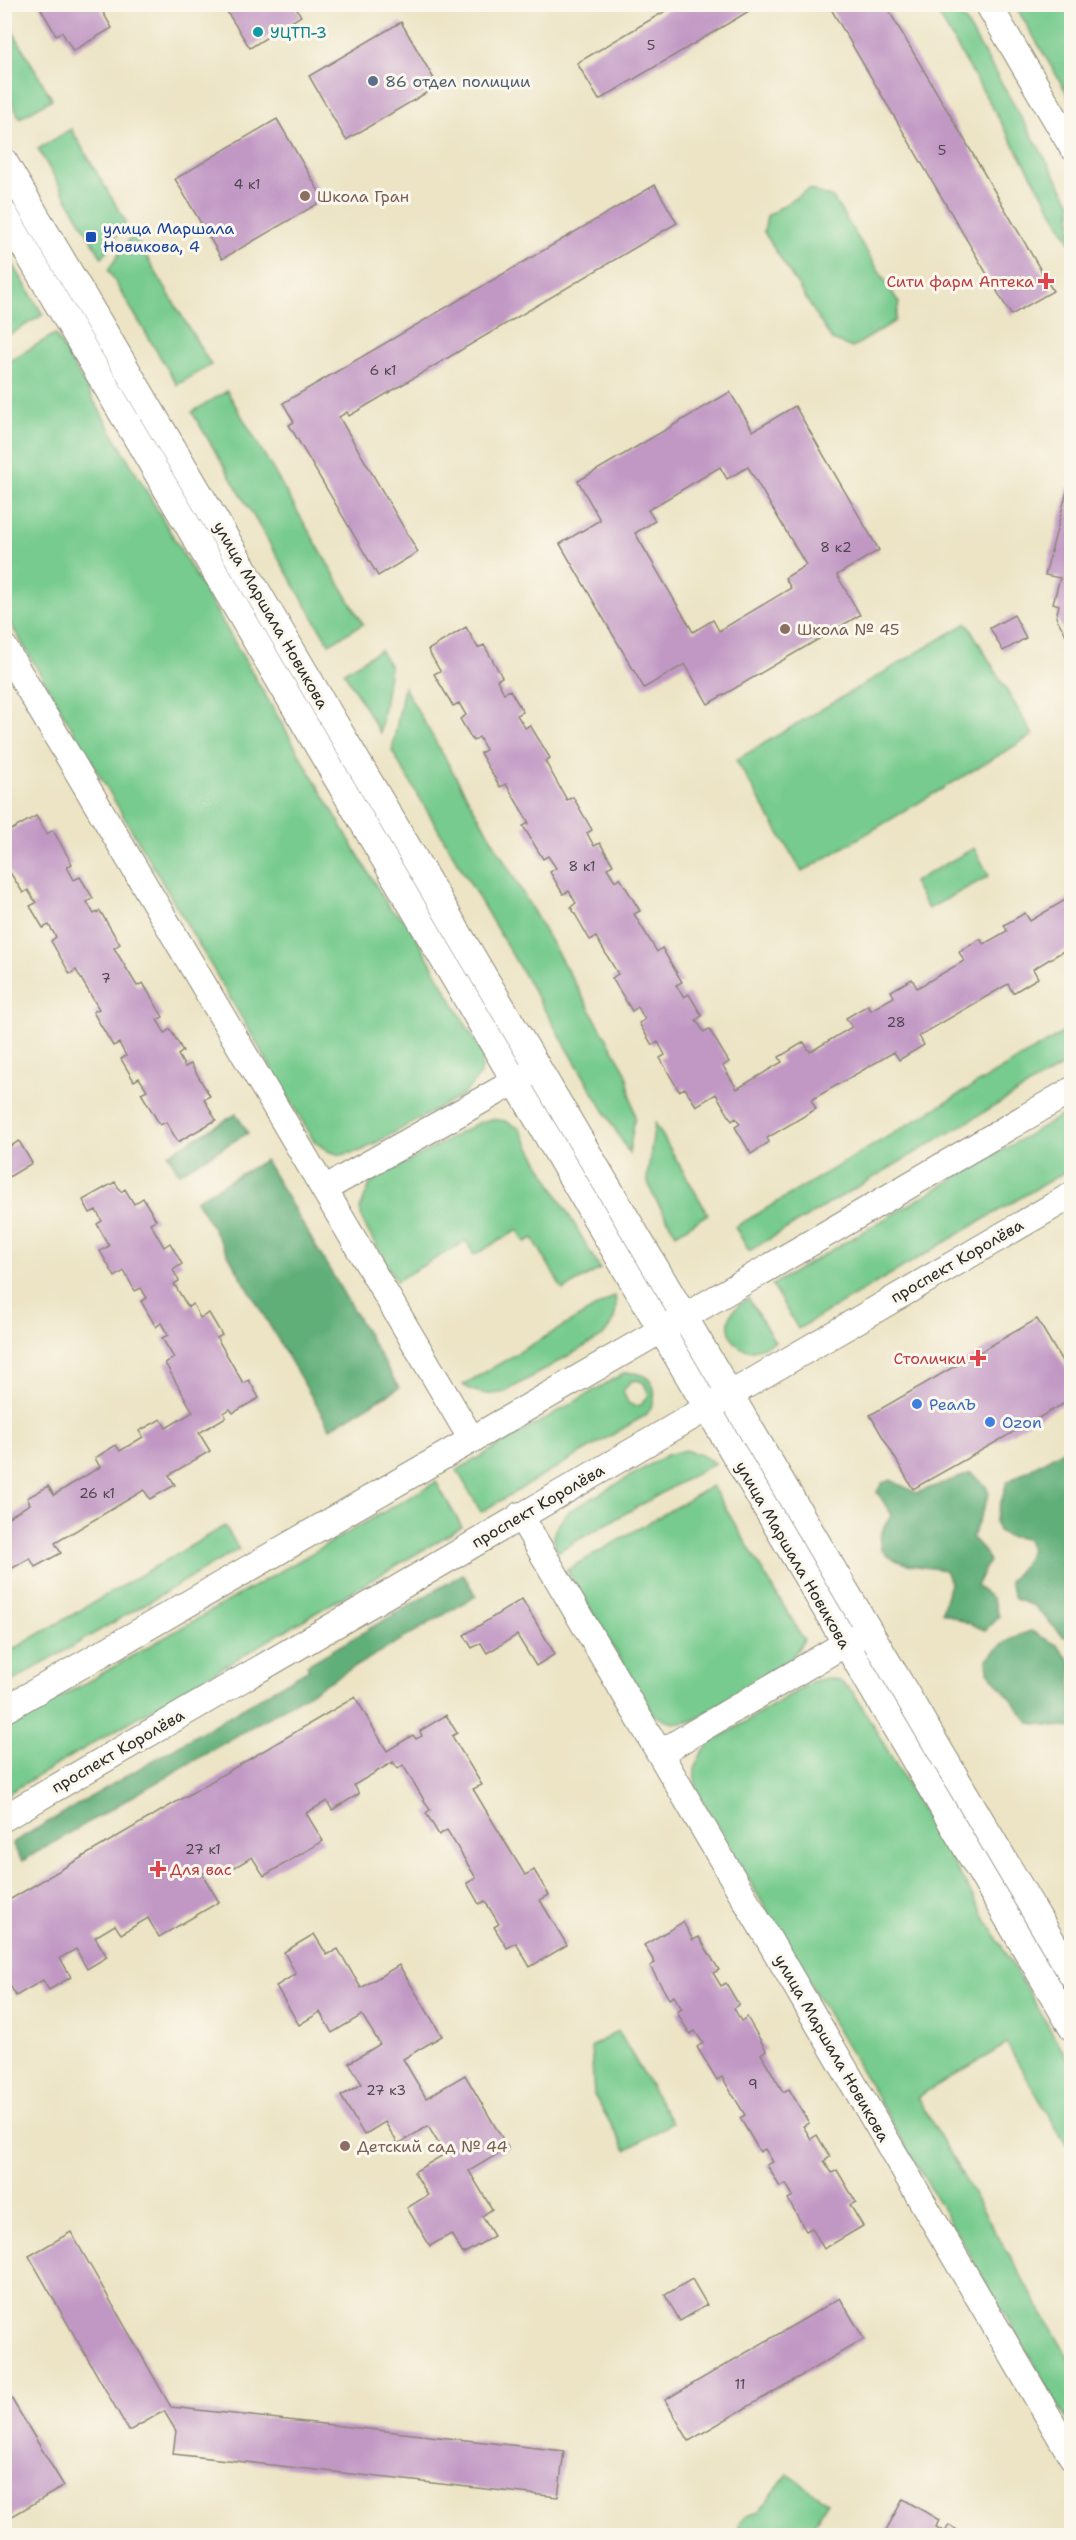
<svg xmlns="http://www.w3.org/2000/svg" width="1076" height="2540" font-family="'Shantell Sans',sans-serif">
<rect width="100%" height="100%" fill="#fbf7ec"/>
<filter id="ink" filterUnits="userSpaceOnUse"><feTurbulence type="fractalNoise" baseFrequency=".0167" numOctaves="2"/><feDisplacementMap in="SourceGraphic" scale="12" xChannelSelector="R" yChannelSelector="G"/><feConvolveMatrix kernelMatrix="1 2 1 2 8 2 1 2 1" color-interpolation-filters="sRGB"/></filter>
<filter id="wash" filterUnits="userSpaceOnUse"><feTurbulence type="fractalNoise" baseFrequency=".008" numOctaves="4" result="noise"/><feDisplacementMap in="SourceGraphic" scale="24" xChannelSelector="R" yChannelSelector="G"/><feGaussianBlur stdDeviation="1.35" result="paint"/><feColorMatrix in="noise" values="0 0 0 0 0 0 0 0 0 0 0 0 0 0 0 0 0 1.4 0 .05"/><feComposite in="paint" operator="in"/></filter>
<g filter="url(#wash)">
<rect width="100%" height="100%" fill="#ece4c5"/>
<g fill="#77cb8e" stroke="#517b5c" stroke-width="1.5" fill-rule="evenodd">
<path d="M933,5h23l115,198v40z"/>
<path d="M1015,5h56v95z"/>
<path d="M5,18l47,81 -32,19 -15,-27z"/>
<path d="M71,129l55,93 -24,36 -64,-109z"/>
<path d="M809,189l24,9 66,105 -4,18 -43,27 -20,-8 -68,-108 3,-16z"/>
<path d="M133,234l78,131 -34,20 -69,-115z"/>
<path d="M4,249l39,66 -38,22h-1z"/>
<path d="M55,334l334,574 18,13 76,134 -2,19 -18,21 -102,56 -20,4 -13,-4 -14,-10 -309,-527 -1,-250z"/>
<path d="M227,391l136,233 -34,20 -137,-232z"/>
<path d="M967,623l66,112 -231,137 -66,-112z"/>
<path d="M380,650l10,17 -10,66 -36,-61z"/>
<path d="M404,687l222,385 9,45 -6,36 -237,-402z"/>
<path d="M974,848l15,28 -61,33 -15,-27z"/>
<path d="M1071,1028v33l-322,190 -14,-24z"/>
<path d="M1071,1110v58l-273,161 -26,-44z"/>
<path d="M492,1119l13,2 14,7 81,141 -37,21 -30,-52 -8,4 -7,-12 -44,25 -8,-14 -70,40 -33,-59 -3,-13 11,-27 107,-59z"/>
<path d="M655,1123l53,91 -32,20 -24,-41 -5,-14z"/>
<path d="M615,1296c3,17 -1,27 -12,40l-98,56c-17,4 -27,2 -42,-7z"/>
<path d="M748,1298l27,44c-7,3 -15,7 -23,8 -17,1 -28,-20 -21,-35 3,-8 11,-12 17,-17z"/>
<path d="M624,1373c29,-2 39,19 22,42l-165,97 -24,-42zM638,1380l6,3 5,12 -8,10 -7,1 -6,-3 -5,-12 8,-10z"/>
<path d="M685,1450l16,5 14,8 -158,89c-7,-20 -2,-25 11,-40l99,-57z"/>
<path d="M436,1482l26,45 -457,268v-66z"/>
<path d="M712,1486l92,154 -13,19 -98,62c-17,4 -27,2 -41,-8l-85,-143z"/>
<path d="M225,1526l14,23 -226,132 -8,-14v-13z"/>
<path d="M828,1678l12,3 14,12 217,372v88l-64,-109 -90,53 154,265v65l-372,-632c-8,-21 -5,-34 10,-51l104,-63z"/>
<path d="M618,2031l54,92 -46,27 -32,-55 -3,-48z"/>
<path d="M788,2474l39,28 -20,33 -18,-10 -8,10h-44l3,-13 6,-6 12,-4z"/>
</g>
<g fill="#61af79" stroke="#466d52" stroke-width="1.5">
<path d="M236,1114l12,19 -69,40 -11,-19z"/>
<path d="M265,1160l134,228 -69,40 -134,-228z"/>
<path d="M1071,1446h1l-1,193 -8,-3 -29,-30 -19,-7 -6,-17 13,-15 9,-18 -5,-10 -19,-3 -9,-5 -3,-9 12,-40z"/>
<path d="M971,1473l15,13 3,8 -17,44 13,14 4,9 -13,25 16,12 7,18 -14,14 -43,-18 8,-29 -5,-13c-19,-3 -77,-5 -63,-38 2,-6 6,-12 10,-17l-15,-23 5,-9 9,-3 25,13z"/>
<path d="M463,1574l13,22 -454,265 -10,-18 297,-174 -2,-4z"/>
<path d="M1031,1631l26,14 14,17v66l-41,-5 -42,-52 -1,-11c13,-15 24,-23 44,-29z"/>
</g>
<g id="blocks">
<g fill="#c198c4" fill-rule="evenodd">
<path d="M38,4h70l-7,5 11,19 -39,23 -11,-19 -6,3z"/>
<path d="M222,4h72l7,12 -51,32z"/>
<path d="M677,4h84l-162,96 -22,-37z"/>
<path d="M828,4h57l168,287 -42,24z"/>
<path d="M401,22l37,64 -92,54 -37,-64z"/>
<path d="M277,119l47,81 -102,59 -47,-80z"/>
<path d="M655,185l22,38 -328,193 -2,-4 -8,5 79,135 -40,24 -89,-151 5,-3 -11,-19z"/>
<path d="M730,392l23,39 42,-25 84,144 -42,25 23,40 -152,89 -23,-40 -41,24 -84,-144 40,-24 -22,-39zM720,467l7,12 21,-12 58,98 -21,13 6,10 -72,43 -6,-11 -20,12 -58,-99 20,-12 -7,-11z"/>
<path d="M1068,487l4,1v158l-16,-29 3,-12 -6,-2 7,-25 -15,-3z"/>
<path d="M1014,615l12,23 -23,13 -13,-23z"/>
<path d="M466,627l12,21 6,-3 18,32 -5,3 7,13 6,-3 13,22 -6,3 8,13 5,-3 20,33 -5,3 22,39 6,-3 19,33 -5,3 7,13 6,-3 13,22 -6,3 8,13 5,-3 20,33 -6,3 23,38 5,-4 20,34 -6,3 8,12 5,-3 13,22 -6,4 8,12 5,-3 20,33 -6,4 14,23 45,-27 -3,-5 25,-15 6,10 42,-25 -6,-9 22,-13 3,5 23,-13 -3,-6 21,-12 5,9 47,-27 -5,-9 21,-13 4,5 23,-13 -3,-6 21,-12 5,8 42,-25v50l-39,23 5,9 -12,7 -13,8 -5,-9 -89,52 5,9 -25,15 -5,-8 -83,48 5,9 -49,29 2,4 -18,12 -16,-27 5,-3 -4,-6 -4,3 -16,-27 -20,12 -11,-18 -6,3 -19,-33 5,-3 -7,-13 -6,3 -13,-22 6,-3 -7,-13 -6,4 -20,-33 6,-4 -22,-37 -6,3 -19,-33 5,-4 -7,-12 -6,3 -13,-22 6,-4 -8,-12 -5,3 -20,-33 6,-3 -23,-39 -6,3 -20,-34 6,-3 -7,-13 -6,4 -13,-22 6,-4 -7,-12 -6,3 -19,-32 6,-3 -12,-21z"/>
<path d="M36,816l11,18 6,-4 19,34 -5,3 7,13 6,-3 13,21 -6,4 7,12 6,-3 20,33 -6,4 23,38 6,-3 20,34 -6,3 8,13 5,-4 13,22 -5,4 7,12 6,-3 19,32 -6,3 12,21 -38,22 -12,-20 -6,3 -19,-32 6,-3 -8,-12 -5,3 -13,-22 5,-3 -7,-13 -6,3 -20,-34 6,-3 -23,-39 -6,4 -19,-33 5,-4 -7,-12 -6,3 -13,-22 6,-3 -8,-13 -5,3 -19,-30v-4l4,-2 -4,-7v-16z"/>
<path d="M19,1141l13,22 -23,14 -5,-8v-19z"/>
<path d="M115,1182l6,10 4,-3 9,15 9,-6 13,22 -6,3 14,24 6,-4 12,21 -9,6 6,11 -5,3 14,23 5,-3 7,14 9,-5 13,22 -5,3 26,45 6,-3 10,18 -26,15 -3,-4 -6,4 2,4 -27,16 11,18 -41,24 6,10 -25,14 -6,-9 -89,53 6,10 -26,14 -5,-9 -26,15v-60l3,5 23,-14 -3,-6 21,-12 6,9 46,-28 -5,-9 21,-13 4,6 23,-14 -4,-6 22,-12 5,9 27,-16 -28,-49 9,-5 -12,-20 6,-3 -7,-12 -5,4 -15,-26 6,-3 -6,-10 -6,3 -11,-20 -9,6 -15,-26 9,-5 -12,-22 5,-3 -6,-11 -6,3 -7,-13z"/>
<path d="M1037,1319l35,59v21l-159,90 -43,-74z"/>
<path d="M522,1599l33,55 -19,12 -19,-31 -30,18 -6,-10 -9,5 -8,-13z"/>
<path d="M355,1697l32,54 26,-16 3,4 6,-3 -2,-5 26,-16 11,18 -5,3 30,49 -9,4 52,86 9,-5 15,25 -9,5 27,45 -37,22 -14,-24 -9,5 -13,-21 5,-3 -14,-23 -6,3 -12,-21 9,-5 -29,-48 -8,5 -13,-22 4,-3 -27,-45 -5,4 -5,-7 -39,23 5,9 -27,16 -5,-9 -21,12 17,28 -59,35 -12,-19 -27,16 -5,-9 -18,10 17,28 -60,35 -11,-19 -27,16 -6,-9 -20,12 12,20 -20,12 -11,-20 -16,9 11,19 -22,13 -6,-10 -27,16 -5,-9 -7,4v-88z"/>
<path d="M683,1922l10,18 6,-3 20,33 -6,3 8,13 5,-3 13,22 -5,3 7,13 6,-4 19,33 -5,4 22,38 6,-3 20,34 -6,3 8,13 6,-4 13,22 -6,4 8,12 5,-3 19,32 -6,3 13,21 -39,23 -12,-21 -6,3 -18,-32 5,-3 -7,-12 -6,3 -13,-22 6,-3 -8,-13 -5,3 -20,-34 5,-3 -23,-38 -5,3 -20,-33 6,-4 -8,-12 -5,3 -7,-11 -6,-11 5,-3 -8,-13 -5,3 -19,-33 5,-3 -11,-18z"/>
<path d="M314,1934l13,21 11,-6 23,39 38,-23 43,71 -39,23 23,39 39,-23 43,73 -39,23 23,38 -10,7 12,20 -31,18 -12,-20 -21,12 -23,-38 21,-13 -14,-23 31,-18 -17,-28 -30,18 -13,-22 -21,13 -23,-39 21,-12 -13,-21 31,-19 -18,-29 -30,18 -12,-21 -21,13 -23,-39 20,-12 -12,-22z"/>
<path d="M71,2232l100,175 393,44 -6,46 -385,-43 3,-23 -12,-20 -35,20 -100,-175z"/>
<path d="M692,2279l15,26 -27,16 -15,-26z"/>
<path d="M840,2298l24,41 -175,102 -24,-41z"/>
<path d="M8,2393l56,93 -60,35v-126z"/>
<path d="M903,2499l36,21 -3,7 9,5 4,-7 18,11 -83,-2z"/>
</g>
</g>
</g>
<g filter="url(#ink)">
<use href="#blocks" fill-opacity="0" stroke="#8c8878" stroke-width="1.5"/>
<g fill="none" stroke-linecap="round" stroke-linejoin="round">
<g stroke="#8c8878" stroke-width="28">
<g id="minor">
<path d="M988,4l84,143"/>
<path d="M4,161l1068,1814"/>
<path d="M4,213l1068,1815"/>
<path d="M4,647l468,793"/>
<path d="M324,1189l206,-116"/>
<path d="M520,1515l552,942"/>
<path d="M4,1710l680,-393 388,-227"/>
<path d="M660,1753l198,-117"/>
<path d="M4,1818l1068,-623"/>
</g>
</g>
<use href="#minor" stroke="#fff" stroke-width="26"/>
</g>
</g>
<circle fill="#0f9aa8" stroke="#fbf7ec" stroke-width="2" cx="258" cy="32" r="6"/>
<circle fill="#5c6f8a" stroke="#fbf7ec" stroke-width="2" cx="373" cy="81" r="6"/>
<g fill="#8d6e63" stroke="#fbf7ec" stroke-width="2">
<circle cx="305" cy="196" r="6"/>
<circle cx="785" cy="629" r="6"/>
<circle cx="345" cy="2146" r="6"/>
</g>
<rect fill="#1a4fb4" stroke="#fbf7ec" stroke-width="2" x="85" y="231" width="12" height="12" rx="3"/>
<g fill="#e0444e" stroke="#fbf7ec" stroke-width="2">
<path d="M1043 272h6v6h6v6h-6v6h-6v-6h-6v-6h6z"/>
<path d="M975 1349h6v6h6v6h-6v6h-6v-6h-6v-6h6z"/>
<path d="M155 1860h6v6h6v6h-6v6h-6v-6h-6v-6h6z"/>
</g>
<g fill="#3f7fe0" stroke="#fbf7ec" stroke-width="2">
<circle cx="917" cy="1404" r="6"/>
<circle cx="990" cy="1422" r="6"/>
</g>
<g text-anchor="middle" dominant-baseline="central" stroke-width="6" stroke-linejoin="round" paint-order="stroke">
<g font-size="14" fill="#504651">
<text x="651" y="45">5</text>
<text x="942" y="150">5</text>
<text x="247" y="184">4 к1</text>
<text x="383" y="370">6 к1</text>
<text x="836" y="547">8 к2</text>
<text x="582" y="866">8 к1</text>
<text x="106" y="978">7</text>
<text x="896" y="1022">28</text>
<text x="97" y="1493">26 к1</text>
<text x="203" y="1849">27 к1</text>
<text x="753" y="2084">9</text>
<text x="386" y="2090">27 к3</text>
<text x="740" y="2384">11</text>
</g>
<g font-size="16" fill="#0d838f" stroke="#fbf7ec" text-anchor="start">
<text x="270" y="32">УЦТП-3</text>
</g>
<g font-size="16" fill="#4e5e75" stroke="#fbf7ec" text-anchor="start">
<text x="385" y="81">86 отдел полиции</text>
</g>
<g font-size="16" fill="#785e54" stroke="#fbf7ec" text-anchor="start">
<text x="317" y="196">Школа Гран</text>
<text x="797" y="629">Школа № 45</text>
<text x="357" y="2146">Детский сад № 44</text>
</g>
<g font-size="16" fill="#164399" stroke="#fbf7ec" text-anchor="start">
<text x="103" y="228">улица Маршала<tspan x="103" dy="18">Новикова, 4</tspan></text>
</g>
<g font-size="16" fill="#be3a42" stroke="#fbf7ec" text-anchor="end">
<text x="1034" y="281">Сити фарм Аптека</text>
<text x="966" y="1358">Столички</text>
<text x="170" y="1869" text-anchor="start">Для вас</text>
</g>
<g font-size="16" fill="#2b2b2b" stroke="#fbf7ec">
<text transform="translate(271 615) rotate(60)">улица Маршала Новикова</text>
<text transform="translate(957 1261) rotate(-30)">проспект Королёва</text>
<text transform="translate(538 1506) rotate(-30)">проспект Королёва</text>
<text transform="translate(793 1555) rotate(60)">улица Маршала Новикова</text>
<text transform="translate(118 1751) rotate(-30)">проспект Королёва</text>
<text transform="translate(832 2048) rotate(60)">улица Маршала Новикова</text>
</g>
<g font-size="16" fill="#366cbe" stroke="#fbf7ec" text-anchor="start">
<text x="929" y="1404">РеалЪ</text>
<text x="1002" y="1422">Ozon</text>
</g>
</g>
<rect width="1076" height="2540" fill="none" stroke="#fbf7ec" stroke-width="24"/>
</svg>
